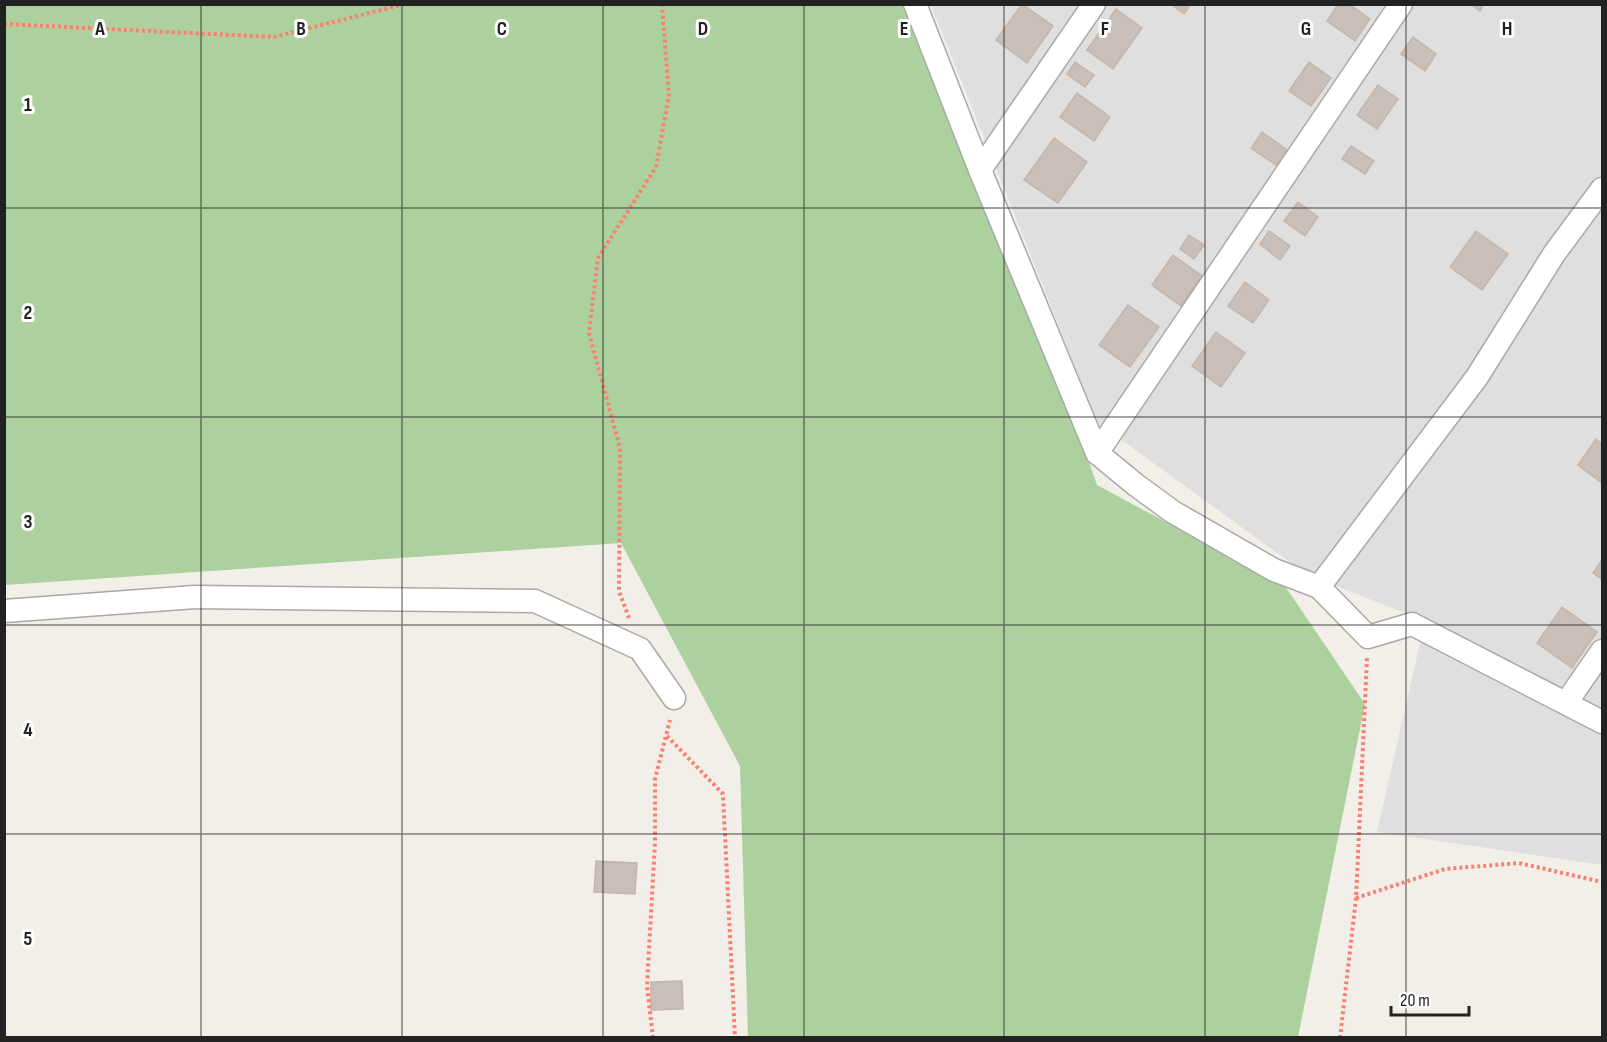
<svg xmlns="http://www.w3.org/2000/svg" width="1607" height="1042" font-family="'Sofia Sans Condensed',sans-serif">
<rect width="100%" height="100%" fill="#f2efe9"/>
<path fill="#e0dfdf" d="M931,5h671v860l-225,-33 48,-211 -119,-47 -209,-152z"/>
<path fill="#add19e" d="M5,5h923l169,480 188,101 80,118 -67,333h-550l-8,-271 -119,-223 -616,42z"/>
<g fill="#c7bfb8" stroke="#c4b6ab" stroke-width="1.5">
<path d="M1022,4l31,22 -26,37 -31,-23z"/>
<path d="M1171,4h20l-7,10z"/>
<path d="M1338,4h11l21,15 -15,22 -28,-20z"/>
<path d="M1470,4h14l-4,7z"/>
<path d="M1116,9l26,19 -29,41 -26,-19z"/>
<path d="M1413,37l23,17 -11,17 -24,-17z"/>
<path d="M1075,62l19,13 -9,12 -18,-13z"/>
<path d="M1309,62l22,16 -20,28 -22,-15z"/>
<path d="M1378,85l20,14 -21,30 -20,-14z"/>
<path d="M1077,93l33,24 -16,24 -34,-24z"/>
<path d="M1262,132l25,18 -11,15 -25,-17z"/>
<path d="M1054,138l33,24 -29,41 -34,-23z"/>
<path d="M1351,146l23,15 -9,13 -23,-15z"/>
<path d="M1298,202l20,15 -13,19 -21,-15z"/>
<path d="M1269,231l21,15 -10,14 -20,-16z"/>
<path d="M1476,231l32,23 -26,36 -32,-23z"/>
<path d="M1189,235l15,10 -10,14 -14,-10z"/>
<path d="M1173,255l29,21 -21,30 -29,-21z"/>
<path d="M1245,282l24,18 -16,23 -25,-17z"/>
<path d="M1128,305l31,22 -29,40 -31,-22z"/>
<path d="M1216,332l29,21 -24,34 -29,-21z"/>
<path d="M1596,439l6,5v39l-24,-18z"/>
<path d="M1602,560v19l-9,-6z"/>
<path d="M1562,607l35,25 -25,36 -35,-25z"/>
<path d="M596,861l41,2 -2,31 -41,-2z"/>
<path d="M682,981l1,28 -32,1v-28z"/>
</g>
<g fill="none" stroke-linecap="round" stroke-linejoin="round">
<g stroke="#a9a9a9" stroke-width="25">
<g id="minor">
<path d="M915,4l65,166 117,283 39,32 37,27 101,58 45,17 49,50 44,-13 190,98"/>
<path d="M980,170l114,-166"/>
<path d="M1097,453l304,-449"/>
<path d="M1319,587l158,-210 77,-123 48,-65"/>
<path d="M4,611l191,-14 340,4 105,48 34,49"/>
<path d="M1566,703l36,-52"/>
</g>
</g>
<g stroke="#fa8072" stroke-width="4" stroke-dasharray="3 3" stroke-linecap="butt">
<path d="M4,24l270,13 131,-33"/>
<path d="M629,618l-10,-27 1,-143 -31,-115 9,-75 58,-91 13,-71 -7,-92"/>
<path d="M667,736l56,58 12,244"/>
<path d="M1356,898l89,-29 74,-6 83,19"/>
<path d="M653,1038l-6,-52 8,-144v-63l15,-59"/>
<path d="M1340,1038l16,-140 11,-240"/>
</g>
<use href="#minor" stroke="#fff" stroke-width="22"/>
</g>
<path fill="none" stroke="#222" stroke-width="1.5" stroke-opacity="0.55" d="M201,4v1034M402,4v1034M603,4v1034M804,4v1034M1004,4v1034M1205,4v1034M1406,4v1034M4,208h1598M4,417h1598M4,625h1598M4,834h1598"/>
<g font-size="20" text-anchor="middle" font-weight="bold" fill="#222" stroke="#fff" stroke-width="6" stroke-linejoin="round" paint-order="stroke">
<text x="100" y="35">A</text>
<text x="301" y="35">B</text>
<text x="502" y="35">C</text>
<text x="703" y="35">D</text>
<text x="904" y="35">E</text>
<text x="1105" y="35">F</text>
<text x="1306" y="35">G</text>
<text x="1507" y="35">H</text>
<text x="28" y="111">1</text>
<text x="28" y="319">2</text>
<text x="28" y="528">3</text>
<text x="28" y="736">4</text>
<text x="28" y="945">5</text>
</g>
<rect width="1607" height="1042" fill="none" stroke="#222222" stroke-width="12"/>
<path d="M1391 1006v9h78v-9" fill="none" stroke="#222222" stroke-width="3"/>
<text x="1400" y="1006" font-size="18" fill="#222222" stroke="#ffffff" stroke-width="4.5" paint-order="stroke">20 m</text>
</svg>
